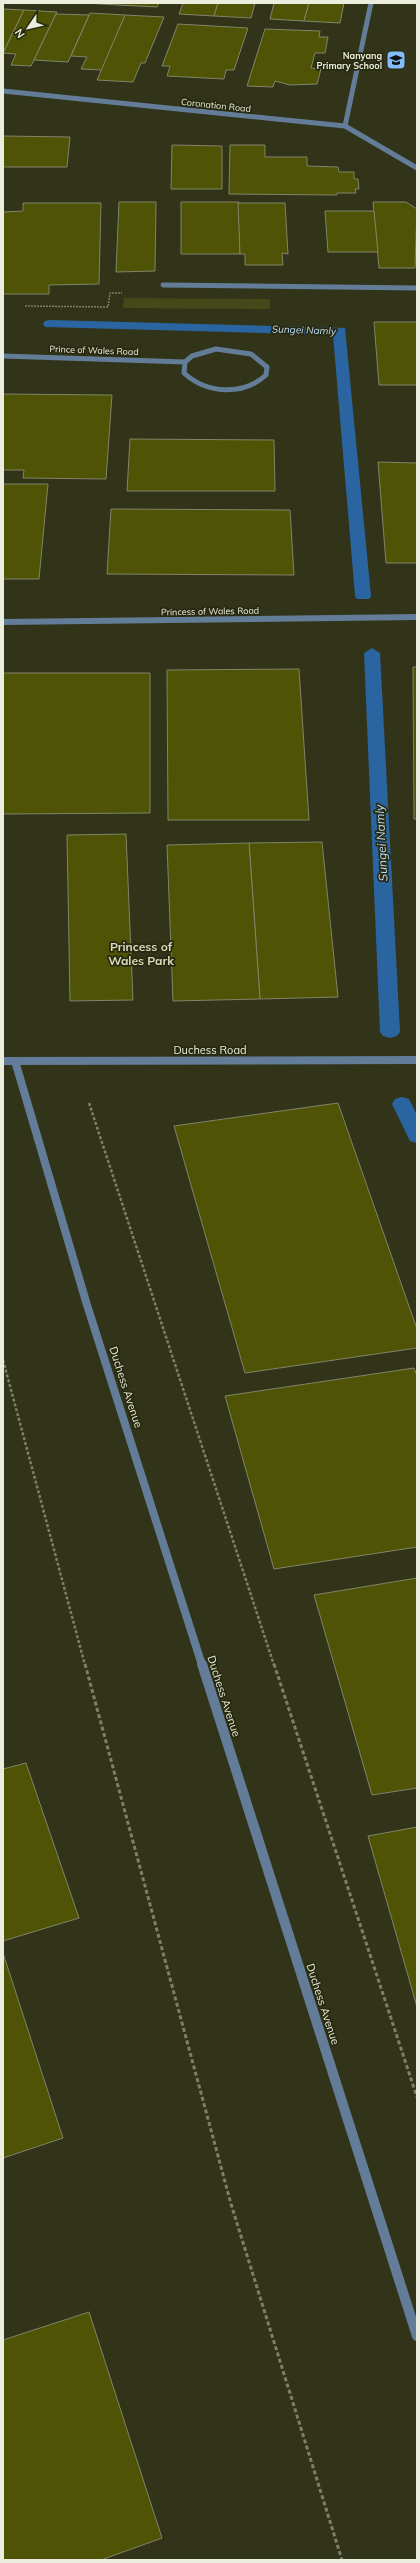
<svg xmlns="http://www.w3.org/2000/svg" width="420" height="2563" font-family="Mulish,sans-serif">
<rect width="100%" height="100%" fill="#32341a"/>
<path fill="#454819" d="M124,298l146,1v10l-147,-1z"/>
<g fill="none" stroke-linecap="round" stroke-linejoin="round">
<g fill="#2a64a1" fill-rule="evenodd">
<path d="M50,320l295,8 26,268 -2,3h-12l-2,-3 -22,-261 -288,-8 -2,-3 2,-3z"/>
<path d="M372,648l8,5 20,379 -3,4 -7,2 -7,-2 -3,-4 -16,-379z"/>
<path d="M402,1097l7,2 8,16v28l-7,-2 -18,-37 3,-5z"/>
</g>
</g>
<g fill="#4f5306" stroke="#818467">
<path d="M85,3h34l-1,2z"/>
<path d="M119,3h40l-2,4 -39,-2z"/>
<path d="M183,3h35l-4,13 -35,-2z"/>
<path d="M218,3h37l-4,15 -37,-2z"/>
<path d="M274,3h35l-5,18 -34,-2z"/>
<path d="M309,3h35l-4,20 -36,-2z"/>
<path d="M3,9l21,1 -21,43z"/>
<path d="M24,10l33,2 -26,54 -20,-1 5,-11 -13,-1z"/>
<path d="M90,13l35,2 -23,55 -21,-1 6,-12 -16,-1z"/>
<path d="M56,14l33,1 -21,47 -34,-2z"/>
<path d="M125,15l39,2 -19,46h-4l-8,19 -36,-2z"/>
<path d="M178,24l70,4 -14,42h-8l-2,9 -57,-3 3,-10h-8z"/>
<path d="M265,29l55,2 -1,6h9l-3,16h-10l-4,15 10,1 -4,15 -27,1 -15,-4 -2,6 -26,-1z"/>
<path d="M3,136l67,1 -3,30h-64z"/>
<path d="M172,145l50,1v43h-51z"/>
<path d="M230,145h35v12h42v9l31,1 1,5h15v7h4l1,10h-4l1,4h-19v2l-108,-1z"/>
<path d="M119,202h37l-1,69 -39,1z"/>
<path d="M181,202h58l1,52h-59z"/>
<path d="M373,202h33l11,7 -2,59h-36z"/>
<path d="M23,203h78l-2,81 -50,1v9h-46v-82l20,-1z"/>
<path d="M238,203h47l3,51 -6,-1 1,12h-38v-11h-5z"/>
<path d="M325,211h49l4,41h-50z"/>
<path d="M374,322h43v63h-38z"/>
<path d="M3,394l109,1 -6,84 -83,-1 1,-8h-21z"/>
<path d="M130,439l144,1 1,51h-148z"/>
<path d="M378,462l39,1v100h-31z"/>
<path d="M3,484h45l-9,95h-36z"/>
<path d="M111,509l179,1 4,65 -187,-1z"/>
<path d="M413,667h4v152h-3z"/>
<path d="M299,669l10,151h-141l-1,-150z"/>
<path d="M3,673h147v140l-147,1z"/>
<path d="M126,834l7,166 -63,1 -3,-166z"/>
<path d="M322,842l16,155 -78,2 -11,-156z"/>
<path d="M249,843l11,156 -87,2 -6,-156z"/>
<path d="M338,1103l79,226v19l-172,25 -71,-247z"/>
<path d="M414,1368l3,8v171l-143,22 -49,-173z"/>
<path d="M417,1578v210l-45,7 -58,-200z"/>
<path d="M26,1763l53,155 -76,23v-172z"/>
<path d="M417,1827v180l-49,-171z"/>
<path d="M3,1953l60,185 -60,20z"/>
<path d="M89,2312l73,226 -61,22h-98v-220z"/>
</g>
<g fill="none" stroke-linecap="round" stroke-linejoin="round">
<path stroke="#7d7f69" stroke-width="1.5" stroke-dasharray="2 1" stroke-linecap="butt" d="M25,306l83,1 2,-14h12"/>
<g stroke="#7d7f69" stroke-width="2.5" stroke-dasharray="3 2" stroke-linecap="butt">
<path d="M89,1103l185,562"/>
<path d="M3,1360l82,305"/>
</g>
<g stroke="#7d7f69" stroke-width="3" stroke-dasharray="4 2.5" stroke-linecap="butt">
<path d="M85,1664l146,540 111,356"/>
<path d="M274,1664l143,433"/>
</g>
<g stroke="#637c97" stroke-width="5">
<path d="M3,91l342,35 72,42"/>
<path d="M345,126l26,-123"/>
<path d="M163,285l254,3"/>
<path d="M216,349l35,5 16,13 -1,8c-23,21 -59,19 -82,-2l1,-11 7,-6z"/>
<path d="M3,356l182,6"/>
</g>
<path stroke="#637c97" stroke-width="6" d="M3,622l414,-5"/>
<g stroke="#637c97" stroke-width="8">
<path d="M3,1061l414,-1"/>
<path d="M15,1061l72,244 115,360"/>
</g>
<path stroke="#637c97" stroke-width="10" d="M202,1664l215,672"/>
</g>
<defs>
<g id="school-square" transform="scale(1)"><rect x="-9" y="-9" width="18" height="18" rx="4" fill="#83bcfb" stroke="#282a10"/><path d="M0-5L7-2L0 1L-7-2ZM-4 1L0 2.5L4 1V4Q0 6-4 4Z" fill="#111"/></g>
</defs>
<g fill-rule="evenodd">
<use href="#school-square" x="396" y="60"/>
</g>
<g text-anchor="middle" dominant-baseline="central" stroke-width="3.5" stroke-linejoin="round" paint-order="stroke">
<g font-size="9" font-weight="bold" fill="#ebeddd" stroke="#282a10" text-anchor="end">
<text x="382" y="55">Nanyang<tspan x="382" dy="10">Primary School</tspan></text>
</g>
<g font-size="9" fill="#ebeddd" stroke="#282a10">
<text transform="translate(216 105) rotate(6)">Coronation Road</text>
<text transform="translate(94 350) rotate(2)">Prince of Wales Road</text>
<text transform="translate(210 611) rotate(-1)">Princess of Wales Road</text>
</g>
<g font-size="10" font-style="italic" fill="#bddbfd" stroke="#282a10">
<text transform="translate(304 330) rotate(2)">Sungei Namly</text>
</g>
<g font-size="11" fill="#ebeddd" stroke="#282a10">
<text x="210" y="1050">Duchess Road</text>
<text transform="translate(126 1387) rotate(72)">Duchess Avenue</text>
<text transform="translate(224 1696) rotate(72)">Duchess Avenue</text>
<text transform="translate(323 2004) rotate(72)">Duchess Avenue</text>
</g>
<g font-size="12" font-style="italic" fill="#bddbfd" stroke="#282a10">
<text transform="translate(381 843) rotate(-93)">Sungei Namly</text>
</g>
<g font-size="12" font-weight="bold" fill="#d8dcbc" stroke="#282a10">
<text x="141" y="946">Princess of<tspan x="141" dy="14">Wales Park</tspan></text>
</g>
</g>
<rect width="420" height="2563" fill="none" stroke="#ebeddd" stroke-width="8"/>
<g transform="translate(28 28) rotate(236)" stroke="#282a10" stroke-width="3" paint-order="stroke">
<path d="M0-3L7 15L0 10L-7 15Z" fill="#ebeddd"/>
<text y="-6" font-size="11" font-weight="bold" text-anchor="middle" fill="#ebeddd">N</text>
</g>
</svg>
